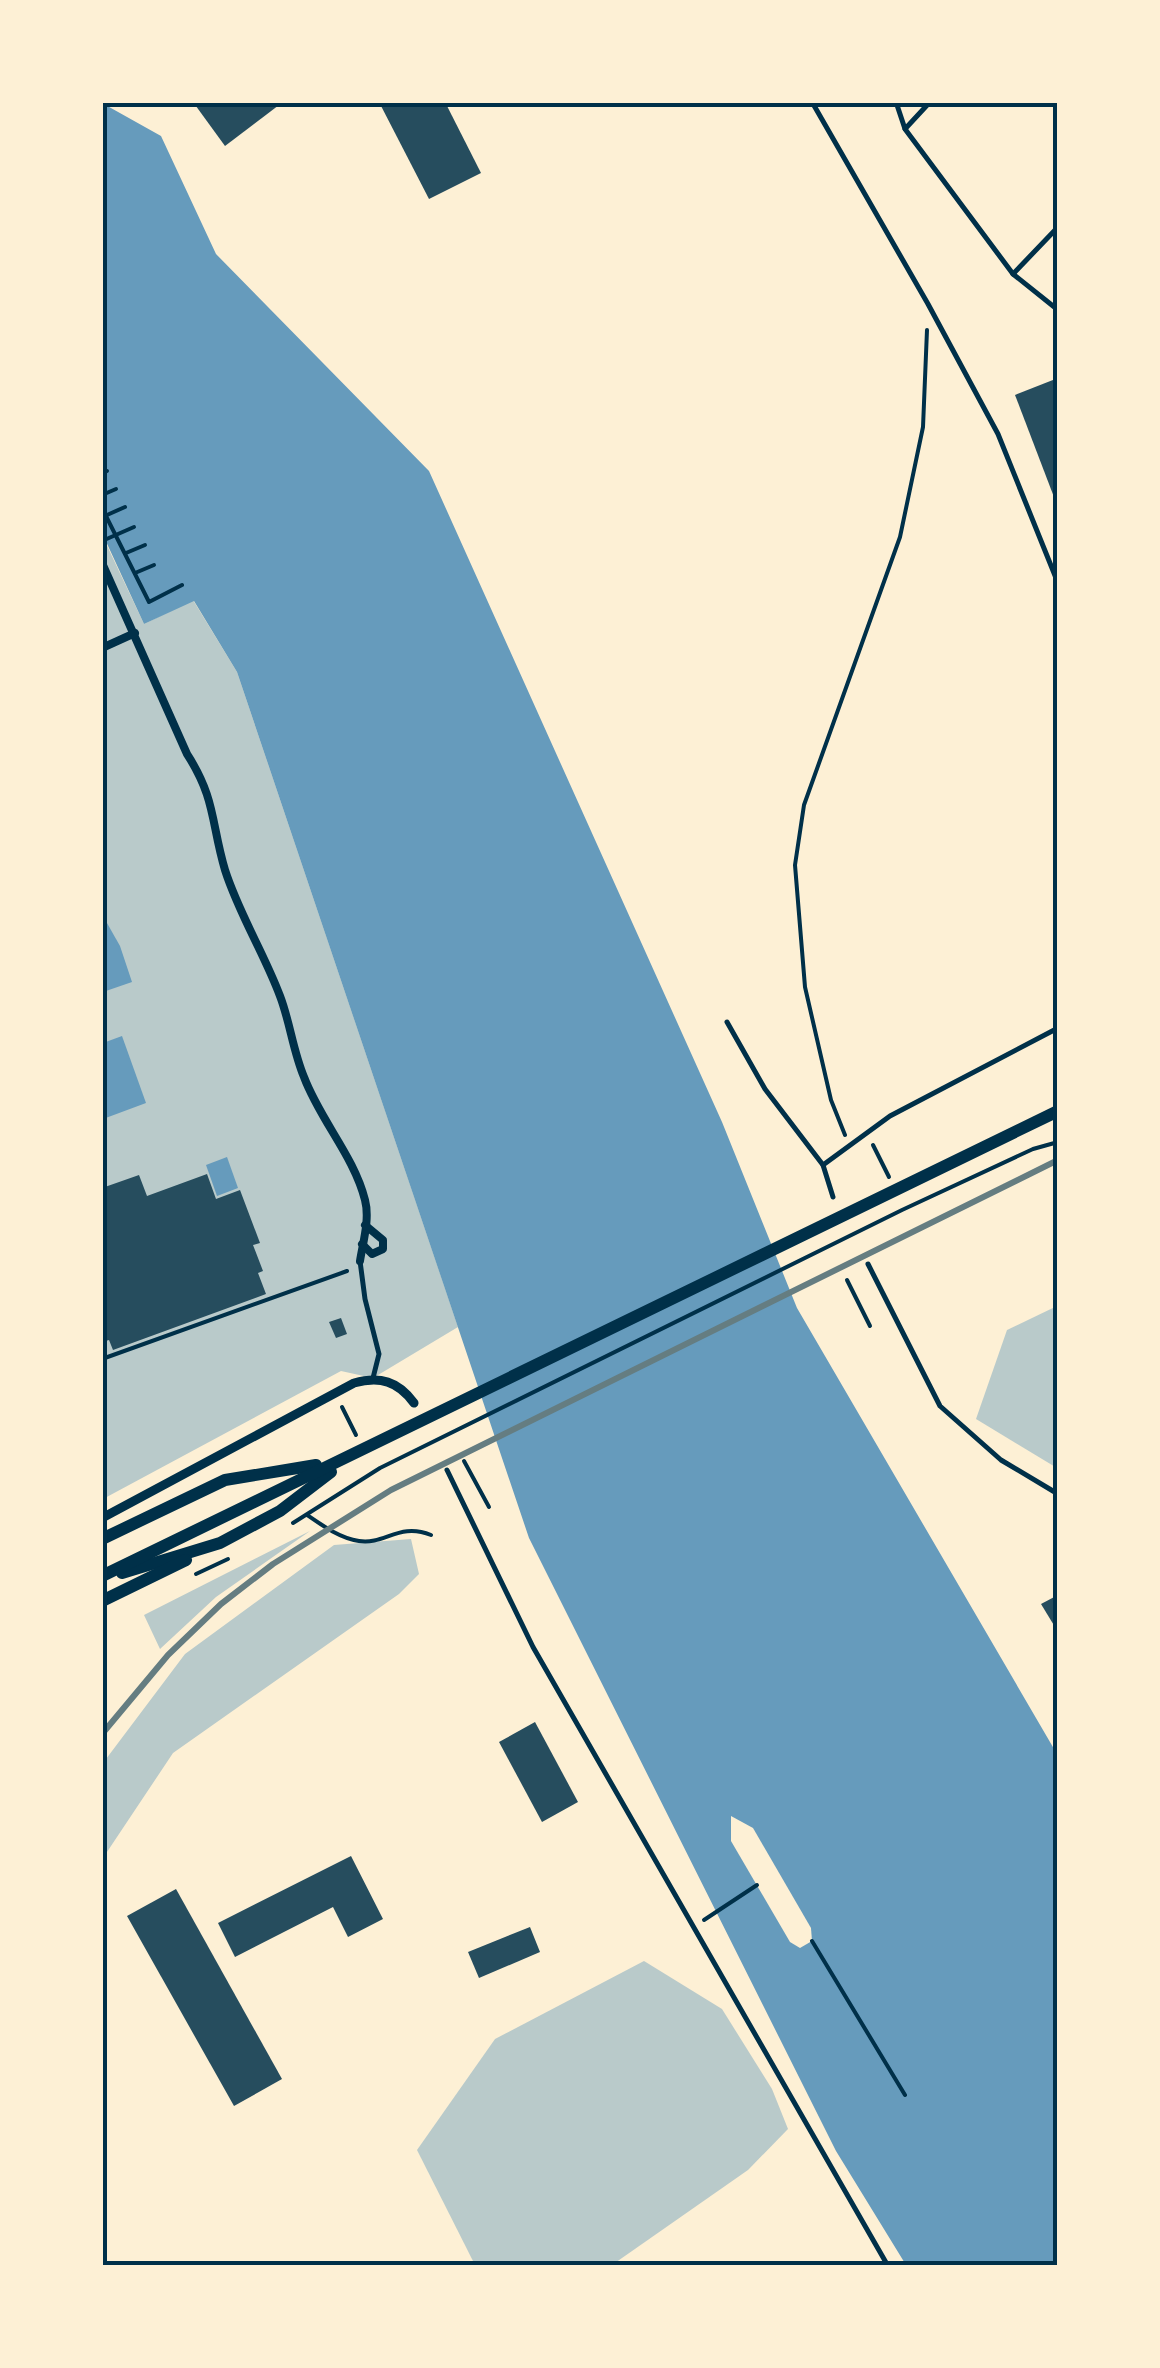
<svg xmlns="http://www.w3.org/2000/svg" width="1160" height="2368" font-family="'IBM Plex Serif',serif">
<rect width="100%" height="100%" fill="#fdf0d5"/>
<g fill="#b9caca">
<path d="M102,535l42,89 49,-24 44,72 221,655 -85,51 -32,-7 -238,128z"/>
<path d="M1057,1306v162l-81,-49 31,-89z"/>
<path d="M310,1531l-94,66 -56,52 -16,-34z"/>
<path d="M411,1539l8,35 -20,20 -226,159 -70,105v-95l82,-109 149,-109z"/>
<path d="M644,1961l78,48 50,80 16,40 -40,41 -136,95h-137l-58,-115 78,-111z"/>
</g>
<g fill="#669bbc">
<path d="M102,103l59,33 55,118 213,217 293,651 75,186 260,446v511h-151l-70,-114 -307,-613 -292,-866 -43,-71 -50,23 -41,-89z"/>
<path d="M103,916l17,30 12,36 -29,10z"/>
<path d="M122,1036l24,67 -43,16v-76z"/>
<path d="M227,1157l11,31 -21,8 -11,-31z"/>
</g>
<path fill="#fdf0d5" d="M731,1816l22,12 58,100 1,13 -12,7 -10,-6 -59,-101z"/>
<g fill="#264d5e">
<path d="M193,102h90l-58,44z"/>
<path d="M379,102h66l36,71 -52,26z"/>
<path d="M1058,378v127h-1l-42,-110z"/>
<path d="M207,1174l9,25 24,-9 20,53 -7,2 10,26 -5,2 8,21 -153,56 -4,-10 -7,2v-154l37,-13 8,21z"/>
<path d="M341,1318l6,16 -11,4 -7,-16z"/>
<path d="M1058,1595v37l-17,-28z"/>
<path d="M535,1722l43,80 -36,20 -43,-80z"/>
<path d="M351,1856l32,63 -35,18 -15,-30 -98,50 -17,-34z"/>
<path d="M176,1889l106,190 -48,27 -107,-190z"/>
<path d="M530,1927l10,25 -61,26 -11,-26z"/>
</g>
<g fill="none" stroke-linecap="round" stroke-linejoin="round">
<g stroke="#003049" stroke-width="4">
<path d="M102,472l5,-1"/>
<path d="M102,495l14,-6"/>
<path d="M102,508l47,94 33,-17"/>
<path d="M107,515l18,-8"/>
<path d="M102,541l32,-14"/>
<path d="M126,553l19,-8"/>
<path d="M135,573l19,-8"/>
<path d="M845,1135l-14,-35 -26,-113 -10,-122 9,-60 96,-268 23,-110 4,-97"/>
<path d="M873,1145l16,32"/>
<path d="M847,1280l23,46"/>
<path d="M102,1359l245,-88"/>
<path d="M342,1407l14,28"/>
<path d="M464,1461l25,46"/>
<path d="M307,1515c16,11 33,23 52,26 26,4 40,-19 72,-6"/>
<path d="M293,1523l87,-55 522,-258 131,-61 25,-7"/>
<path d="M196,1574l32,-15"/>
<path d="M704,1920l53,-35"/>
<path d="M812,1941l93,154"/>
</g>
<g stroke="#003049" stroke-width="5">
<path d="M812,102l116,202 70,130 60,149"/>
<path d="M896,102l9,27 108,145 45,36"/>
<path d="M905,129l25,-27"/>
<path d="M1013,274l45,-47"/>
<path d="M727,1022l38,67 58,76 10,32"/>
<path d="M823,1165l67,-49 168,-88"/>
<path d="M360,1261l5,38 14,55 -6,24"/>
<path d="M868,1264l72,142 61,54 57,34"/>
<path d="M447,1470l86,177 355,619"/>
</g>
<g stroke="#003049" stroke-width="8">
<path d="M102,563l85,191c29,45 24,69 38,116 14,44 39,83 55,126 10,26 13,55 24,81 16,43 50,79 61,123 5,19 -2,42 -5,61"/>
<path d="M102,648l33,-15"/>
<path d="M362,1244l10,10 11,-5v-9l-18,-15"/>
</g>
<path stroke="#003049" stroke-width="9" d="M102,1518l252,-135c26,-7 44,-2 60,20"/>
<g stroke="#003049" stroke-width="12">
<path d="M102,1539l123,-59 91,-15"/>
<path d="M122,1573l98,-30 60,-32 51,-39"/>
<path d="M102,1576l956,-465"/>
<path d="M102,1601l84,-41"/>
</g>
<path stroke="#657d81" stroke-width="6" d="M102,1734l66,-79 53,-51 52,-40 118,-74 667,-330"/>
</g>
<rect width="1160" height="2368" fill="none" stroke="#fdf0d5" stroke-width="210"/>
<rect x="105" y="105" width="950" height="2158" fill="none" stroke="#003049" stroke-width="4"/>
</svg>
